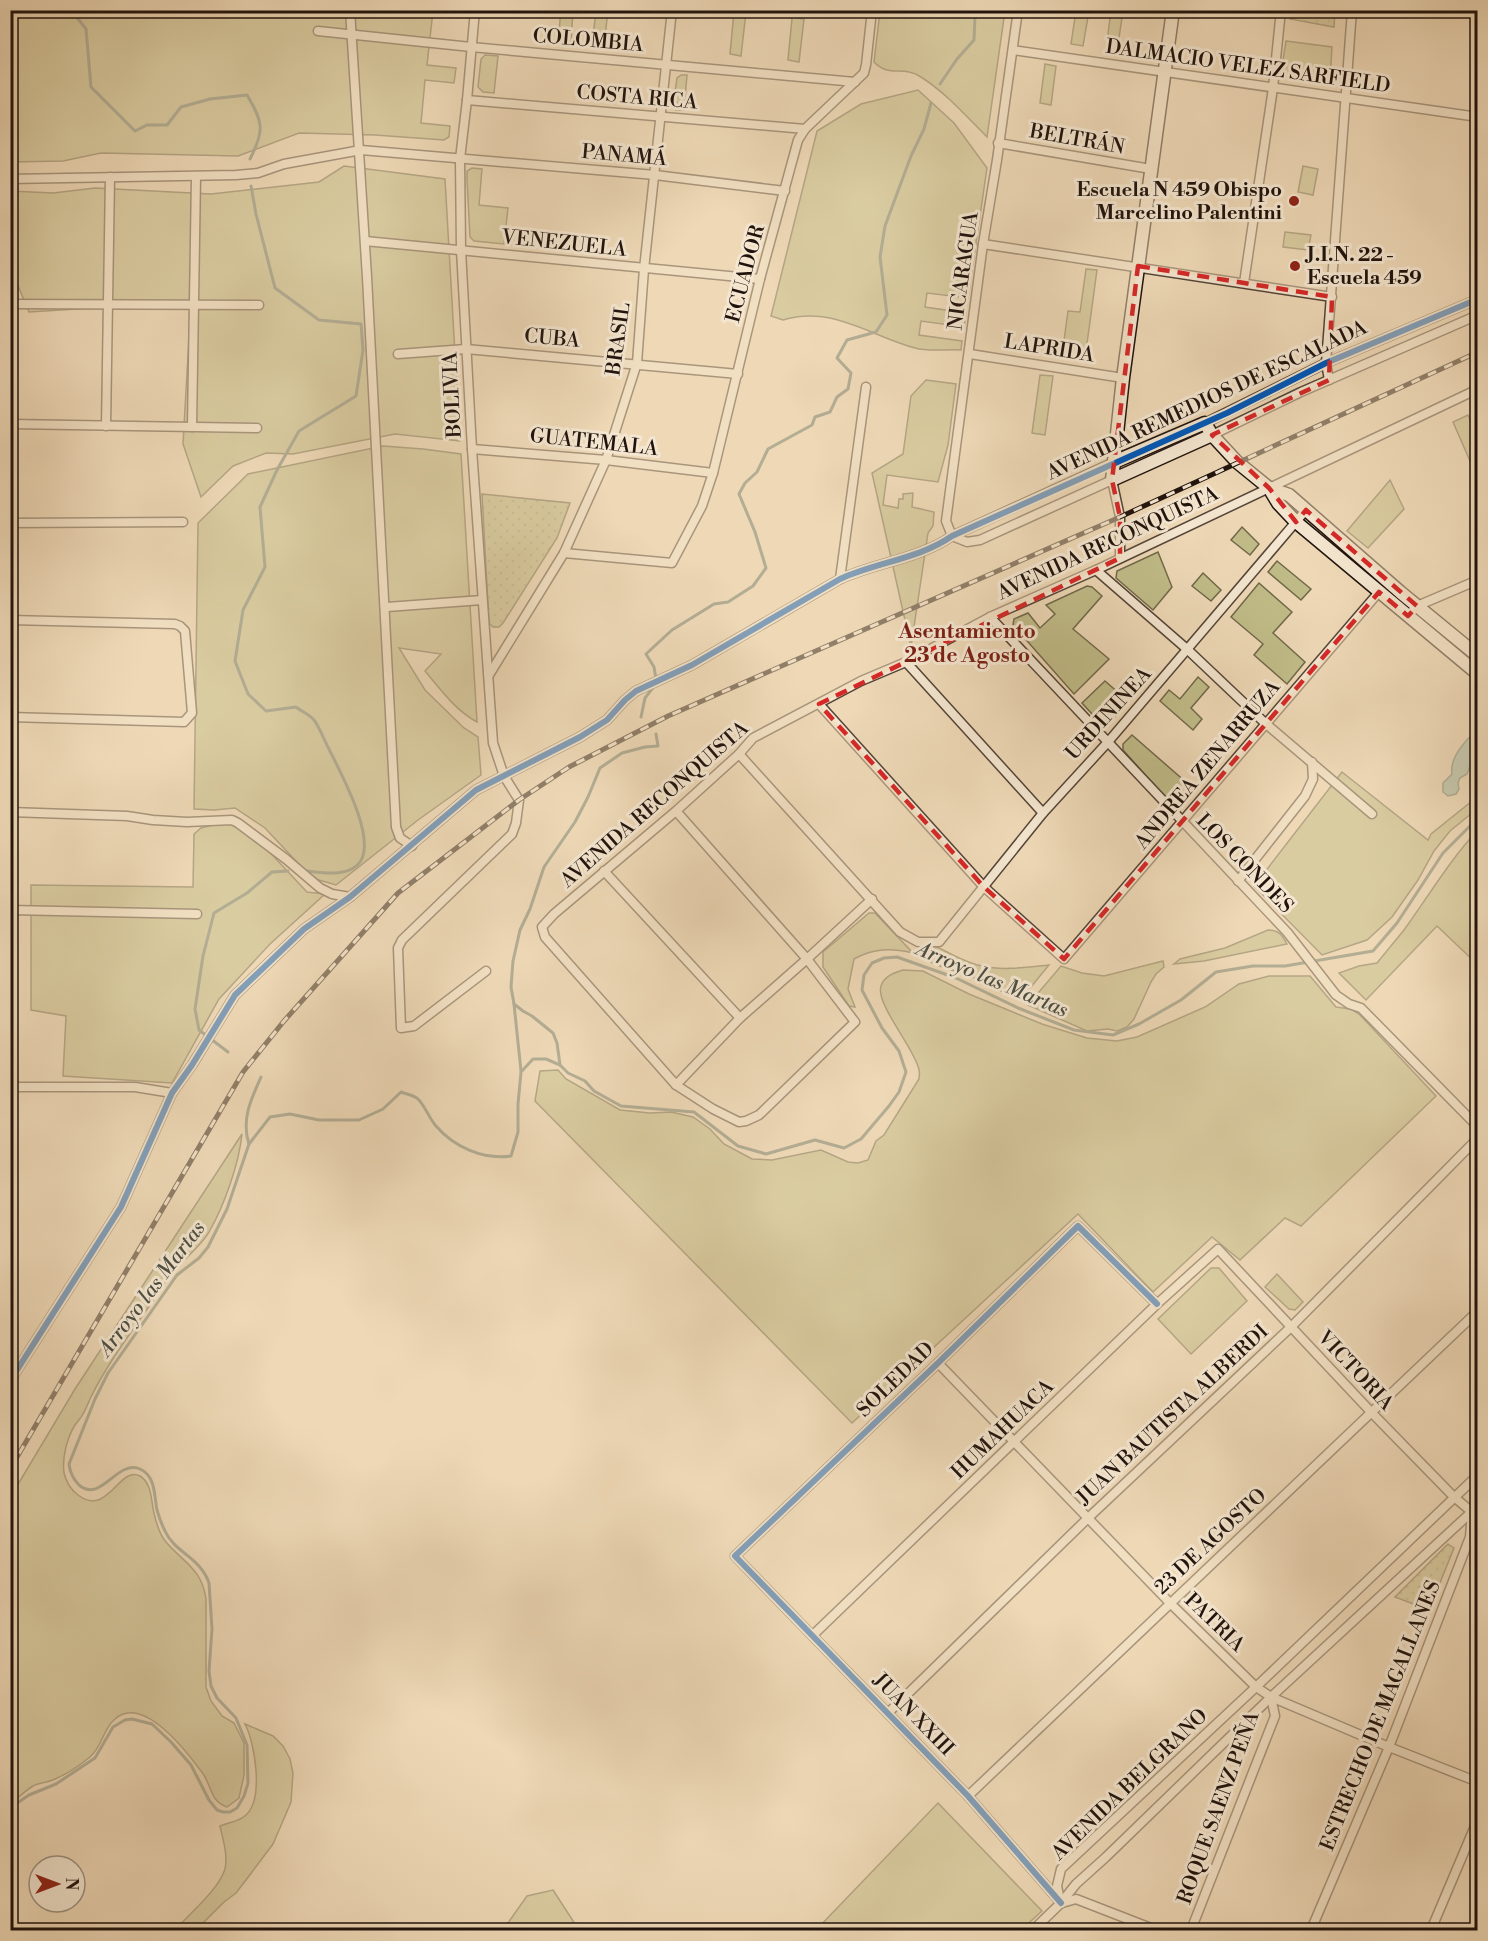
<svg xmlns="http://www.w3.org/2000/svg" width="1488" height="1941" font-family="'Libre Bodoni',serif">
<defs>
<pattern id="park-dots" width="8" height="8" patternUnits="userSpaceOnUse" patternTransform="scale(1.5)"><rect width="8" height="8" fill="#c0bc88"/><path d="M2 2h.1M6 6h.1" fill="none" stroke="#a5a174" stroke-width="1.8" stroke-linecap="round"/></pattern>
</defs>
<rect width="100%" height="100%" fill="#eed8b6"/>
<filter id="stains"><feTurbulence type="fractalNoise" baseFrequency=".00333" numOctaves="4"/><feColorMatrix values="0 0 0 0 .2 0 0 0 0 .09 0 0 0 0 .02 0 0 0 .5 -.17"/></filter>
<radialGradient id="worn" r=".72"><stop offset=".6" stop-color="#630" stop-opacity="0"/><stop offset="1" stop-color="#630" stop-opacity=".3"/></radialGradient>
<g fill="#c0bc88" stroke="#70684a" stroke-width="1.5">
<path d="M10,11h423l-6,54 29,3 -2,15 -29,-3 -4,43 29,3 -1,11 -5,3 -69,-5 -76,-2 -61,23 -137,-3 -38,8 -52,1z"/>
<path d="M561,11h12l-2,31 -13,-2z"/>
<path d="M596,11h12l-4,34 -12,-1z"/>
<path d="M734,11l12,1 -5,44 -11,-2z"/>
<path d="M781,11h11v6l12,2 -5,43 -11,-2 4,-42 -12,-2z"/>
<path d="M880,11h125l-18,126c-21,-21 -41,-44 -66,-60 -18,-12 -32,1 -47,-15z"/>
<path d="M1076,11h13l-6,35 -12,-2z"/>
<path d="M1111,11h12l-6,40 -11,-2z"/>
<path d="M1286,41l46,6 -2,32 -5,4 -40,-6 -4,-4z"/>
<path d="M485,55l13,1 -4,37 -11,-1 -5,-5 3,-28z"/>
<path d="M1045,64l11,2 -5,39 -11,-2z"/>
<path d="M681,75h6l-3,35h-8l1,-7 -3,-4 3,-21z"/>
<path d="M918,90l36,33 33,45 -19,130 -41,-5 -2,14 41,6 -2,14 -43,-6 -2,14 43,6 -1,9c-14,-1 -32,2 -46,-2 -45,-12 -83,-43 -132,-28l-12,-4 46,-185 44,-27z"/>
<path d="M344,166l101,13 15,262 -65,-7 -102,20 -27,-1 -33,13 -32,31 -18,-53 8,-142 -162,10 -18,-43 -1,-78 43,2 42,-5 116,6 108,-12z"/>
<path d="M1303,166l15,3 -5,26 -15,-3z"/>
<path d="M472,168l10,1 -3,36 29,3 -4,36 -30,-3 -4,-4 -3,-57v-9z"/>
<path d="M1285,232l26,3 -3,15 -25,-3z"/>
<path d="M1086,269l11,1 -12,88 -23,-3 6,-44 12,1z"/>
<path d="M1040,375l13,1 -8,59 -13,-2z"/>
<path d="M926,380l30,4 -8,61 -10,37 -51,-7 -4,30 15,3 1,-9h4v-5l10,-1 -1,14 22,5 -1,14 -5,7 -17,114 -39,-174 31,-19 8,-58z"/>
<path d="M1468,415l9,21v41l-24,-55z"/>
<path d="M383,446l40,3 38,5 16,268c-22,-12 -36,-32 -52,-51l16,-17 -42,-6 26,42 39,38 14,9 3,38 -63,45 -82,65 -24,-7 -47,-50 -30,-20 -21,2 -20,-1 4,-286 50,-49z"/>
<path d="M1390,480l14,29 -36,39 -21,-17z"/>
<path d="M1242,527l17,17 -9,11 -19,-15z"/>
<path d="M1158,552l14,35 -19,23 -37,-32 1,-7z"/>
<path d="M1277,561l34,28 -10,11 -33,-28z"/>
<path d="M1203,573l18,17 -10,11 -19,-15z"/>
<path d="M1259,583l33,29 -19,21 32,29 -18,22 -33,-29 9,-11 -32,-27z"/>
<path d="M1087,586l5,1 10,9 -29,33 36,30 -35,35 -61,-69 1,-6 14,-6 12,15 15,-14 -9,-9z"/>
<path d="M1198,677l11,10 -18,21 11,11 -9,11 -33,-29 9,-11 11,9z"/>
<path d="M1105,681l23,20 -21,25 -5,-1 -20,-22z"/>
<path d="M1132,735l63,55 -16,18 -5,-1 -51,-57v-6z"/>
<path d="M1342,772l86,68 3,-6 46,-37v12l-27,22 -16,20 -16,29 -26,37 -25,23 -45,15 -68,-69z"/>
<path d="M232,820l30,24 45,48 18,2 -55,50 -51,55 -47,84 -109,-7 3,-60 -35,-6v-125l162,2 1,-53 7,-6z"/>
<path d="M1477,831v133l-40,-38 -71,74 -27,-27 20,-7 18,-3c9,-11 18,-22 27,-33 24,-33 45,-69 73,-99z"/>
<path d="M869,913h6l38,40c-22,-5 -39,-5 -59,6l-6,30 7,18 -6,-1 -26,-39v-15z"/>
<path d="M1268,930c11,0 14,5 19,14l-83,17 -30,3 6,-5 45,-11z"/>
<path d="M937,947c15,7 29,16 45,19 21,5 46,1 67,-1l-18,22 -13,13 -40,-21 -41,-14 -15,-7z"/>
<path d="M1163,961l1,6 -8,7 -5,8 -17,37 -7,8 -10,4 -9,-2 -21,2 -59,-26 33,-39 21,7 22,3z"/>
<path d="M903,970l20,1 46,23 73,30 45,14 30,3 20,-4 68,-30 34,-23 30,-8h41l26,31 15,2 9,6 76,81 -135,130 -16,-8 -45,42 -28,-23 -59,55 -75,-78 -226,209 -317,-322 5,-30 18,-1 8,9 54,31 30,3 21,-1 22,5 17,12 14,15 28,15 20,1 49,-10 27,12 10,1 10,-3 8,-19 8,-6 35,-56c0,-3 1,-6 0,-9 -3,-20 -44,-66 -38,-84 3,-10 13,-13 22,-16z"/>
<path d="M242,1134c-3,30 -18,72 -33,98 -7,13 -26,28 -36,40 -8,9 -14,21 -21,30 -21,31 -45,62 -61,95 -3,6 -5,12 -8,17 -2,4 -5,7 -8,11 -8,13 -13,32 -11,48 2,8 7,17 14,22 30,23 41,-30 62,-19 12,7 11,25 14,37 2,9 6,22 12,29 18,21 36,27 40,57v88l5,14 11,15 12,7 10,20v32l-5,23 -12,9c-18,-6 -15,-23 -26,-36 -14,-19 -58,-77 -86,-52 -12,10 -13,28 -25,38 -11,9 -26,19 -40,24 -6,2 -12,2 -17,5 -8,5 -15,12 -22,17v-307l64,-107z"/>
<path d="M1211,1268h8l28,33 -56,53 -33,-35z"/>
<path d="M1277,1274l26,28 -8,8 -6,-1 -24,-22z"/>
<path d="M245,1724l28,12 10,10 7,13 3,14 -2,29 -18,42 -27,36 -10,13 -12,9 -28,28h-13l-6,-2c14,-16 42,-39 48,-59 3,-14 -2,-29 -5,-43 9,-4 19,-4 26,-11 18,-16 9,-72 -1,-91z"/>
<path d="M938,1803l104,108 -21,19h-205z"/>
<path d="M553,1890l26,40h-76l24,-34z"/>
</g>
<g fill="url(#park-dots)" stroke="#70684a" stroke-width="1.5">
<path d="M1292,11h43l-1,16 -44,-8z"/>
<path d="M482,494l88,9 -13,35 -54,85 -4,4h-6l-4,-4z"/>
<path d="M1448,1544l6,4 -25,62 -34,-13z"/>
</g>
<path fill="#9bbba8" stroke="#6a786a" stroke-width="1.5" d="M1477,730v31l-6,3 -4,10 -7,4 -2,5 1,6 -3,5 -8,2 -5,-4v-9l9,-9c-3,-17 14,-34 25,-44z"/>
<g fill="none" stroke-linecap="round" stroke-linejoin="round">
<g stroke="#6a786a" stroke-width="3">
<path d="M71,10l15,19 5,58 44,44 12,-6h20l14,-18 29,-8 37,-4c16,27 18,35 3,64"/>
<path d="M940,84l17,-25 17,-19 1,-24 2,-6"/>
<path d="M251,186l5,28 19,74 44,32 42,4 2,26 -7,46 -57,35 -22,39 -17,37 5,60 -22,43 -8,51 13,33 18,17 30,-4c5,4 14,8 18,13 6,8 10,20 15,29 11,23 48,89 31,113 -11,15 -35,11 -52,9"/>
<path d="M656,679l-2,-12 -8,-13 26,-24 42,-26 14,-2 25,-16 13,-18 -11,-36 -16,-38 6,-11 12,-11 11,-23 44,-24 3,-8 15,-5 7,-15 11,-8 3,-16 -14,-15 10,-18 29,-8 11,-17 -7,-58 5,-31 26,-70 13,-27 7,-26"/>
<path d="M641,717l4,-19 10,-13"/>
<path d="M514,1004l7,67"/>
<path d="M228,1052l-29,-22 -4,-21 8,-53 11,-43 33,-20 25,-21 16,-1"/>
<path d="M560,1065l-3,-22 -4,-10 -21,-17 -9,-5 -9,-7 -3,-17 2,-26 7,-31 10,-21 14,-42 31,-45 13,-25 12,-29 22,-15 23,-6 13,-1 -2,-12"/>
<path d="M249,1144c-8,-24 2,-45 12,-67"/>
<path d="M10,1808l19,-13 27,-11 39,-26 18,-31 12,-7 7,-1 20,5 19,18 20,23 18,35 8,10 6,2h7l7,-4 7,-12 4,-13 -1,-38 -11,-27 -19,-20 -6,-12 -2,-15 3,-42 -3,-46c-9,-26 -34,-30 -44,-52 -3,-6 -6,-14 -8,-21 -3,-14 -1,-34 -17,-41 -23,-10 -39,35 -61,16 -6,-6 -9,-13 -10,-21l26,-65 13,-26 69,-98 22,-17 9,-11 19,-38 22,-65 21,-27 20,-3 29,6h40l24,-11 18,-17c5,2 13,3 17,7 7,7 11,19 18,27 18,21 47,34 75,30l7,-24v-28l3,-32 12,-13h13l14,6 8,8 17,8 9,10 27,15 73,6 44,34 28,8 49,-14 29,8 17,-9 28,-33 10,-14 7,-20 -7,-21 -17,-23 -20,-38 2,-15 8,-12 12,-5 13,-1 59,21 62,30 56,22 39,5 26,-11 42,-24 35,-28 37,-6h32l88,-15 24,-28 46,-70 35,-35"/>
</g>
<g stroke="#544437" stroke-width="11">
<g id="street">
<path d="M350,10l17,267 29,550 4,11 12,8"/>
<path d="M475,10l-8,90 -7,59 1,91 11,199 21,294 11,33 15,24 -3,23 -4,11 -110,106 -4,8 3,80 13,-2 72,-55"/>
<path d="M318,31l153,16 384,35"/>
<path d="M1013,50l465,67"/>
<path d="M467,100l338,29"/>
<path d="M998,143l153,26"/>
<path d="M10,179l226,-4 22,-2 26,-9 77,-14 294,25 130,16"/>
<path d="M365,241l395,38"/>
<path d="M983,244l349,53"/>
<path d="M1244,283l29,-195 8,-78"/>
<path d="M10,304l249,1"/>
<path d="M398,354l68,-5 272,25"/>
<path d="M970,354l153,24"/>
<path d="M10,373l3,-194"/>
<path d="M1329,380l-3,-17 26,-353"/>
<path d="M1205,423l121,-60 152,-64"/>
<path d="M10,424l247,4"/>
<path d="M106,426l4,-249"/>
<path d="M192,427l4,-251"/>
<path d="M1212,435l89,-43 177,-77"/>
<path d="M472,449l134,11 107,13"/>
<path d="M10,523l173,-1"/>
<path d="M952,536l-6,-15 37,-277 14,-84 21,-150"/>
<path d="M952,536l15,6 13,-2 132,-60 8,37v41"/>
<path d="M564,553l108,10 30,-57 11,-33 47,-194 38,-139 7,-11 59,-56 2,-8 6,-55"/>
<path d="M1096,570l92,80 77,73 107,91"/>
<path d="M840,579l26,-192"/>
<path d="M387,607l95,-7"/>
<path d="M1408,616l9,-10 61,-26"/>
<path d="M990,617l297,315 49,63 13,9 12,4 117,119"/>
<path d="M10,620l165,4 5,2 5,5 7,82 -8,9 -174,-5"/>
<path d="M906,662l137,151"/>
<path d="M489,675l75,-122 42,-93 31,-97 7,-94 28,-259"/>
<path d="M819,704l165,183 80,72 315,-367"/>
<path d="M739,754l161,178 18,10h21l104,-129 65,-71 198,-232"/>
<path d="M676,811l131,148 48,63 -96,93 -13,6 -7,1 -26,-13 -37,-24 -131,-148 -3,-10 12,-13 122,-103 63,-57 14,-16 108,-57 45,-19 84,-45 106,-47 382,-181"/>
<path d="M10,812l117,4 26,4 34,2 45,-2 6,3 48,36 34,29 12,6 18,3"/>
<path d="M604,871l136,147"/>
<path d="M1238,881l67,-85 8,-17 -1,-17"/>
<path d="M10,910l187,4"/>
<path d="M676,1085l64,-67 67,-59 65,-60"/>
<path d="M10,1087h125l37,6"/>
<path d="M938,1363l232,240 86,84 15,10 118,50 89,35"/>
<path d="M10,1381l111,-174 51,-114 20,-28 43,-70 69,-66 46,-32 126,-107 104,-53 27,-17 18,-20 11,-9 56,-26 148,-86c37,-17 79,-20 112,-43l162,-74"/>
<path d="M813,1635l344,-331 61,-55 154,164 82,84 18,15"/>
<path d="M888,1713l199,-194 204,-192 187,-189"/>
<path d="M968,1796l510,-485"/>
<path d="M1060,1900l-3,-14 4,-17 195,-182 222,-212"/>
<path d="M1061,1903l-93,-107 -233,-240 203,-193 140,-137 79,78"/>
<path d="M1062,1903l14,-4 80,31"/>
<path d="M1033,1930l28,-27 15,-19 30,-27 165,-160 207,-191"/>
<path d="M1191,1930l84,-214 -4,-19"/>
<path d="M1311,1930l78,-183 81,-210 2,-25"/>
<path d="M1431,1930l47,-111"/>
</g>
</g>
<g stroke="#20130d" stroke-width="15">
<g id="secondary">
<path d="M1173,10l-50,368 -11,102 100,-45"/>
<path d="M1114,462l91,-39 7,12 25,27 32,26 9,15 18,19 182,152"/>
<path d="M1269,488l20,7 111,97 78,64"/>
</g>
</g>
<use href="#street" stroke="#f4e6d0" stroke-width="8"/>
<use href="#secondary" stroke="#f4e6d0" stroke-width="12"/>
<g stroke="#20130d" stroke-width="5">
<path id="rail" d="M10,1469l233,-397 41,-51 114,-128 121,-93 50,-33 99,-51 452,-199 358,-165"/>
</g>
<use href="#rail" stroke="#f4e6d0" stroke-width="3" stroke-dasharray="9" stroke-linecap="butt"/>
<g stroke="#f4e6d0" stroke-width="10">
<g id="cycleway">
<path d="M10,1381l111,-174 51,-114 20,-28 43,-70 69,-66 46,-32 126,-107 104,-53 27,-17 18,-20 11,-9 56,-26 148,-86c37,-17 79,-20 112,-43l275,-123 99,-50 152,-64"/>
<path d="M1061,1903l-93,-107 -233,-240 203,-193 140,-137 79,78"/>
</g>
</g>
<use href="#cycleway" stroke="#0057b8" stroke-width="6"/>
</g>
<path d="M0 0H1488V1941H0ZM1138,266l194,31 -3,83 -117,55 57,53 27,34 10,-12 111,96 -9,10 -29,-24 -315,367 -80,-72 -165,-183 301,-146v-41l-8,-37z" fill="#eed8b6" fill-opacity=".55" fill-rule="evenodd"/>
<path fill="none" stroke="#d62828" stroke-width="4.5" stroke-dasharray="12 8" stroke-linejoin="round" d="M1138,266l194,31 -3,83 -117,55 57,53 27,34 10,-12 111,96 -9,10 -29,-24 -315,367 -80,-72 -165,-183 301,-146v-41l-8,-37z"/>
<g fill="#8f2418" stroke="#f4e6d0" stroke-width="2">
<circle cx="1294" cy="201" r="6"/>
<circle cx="1295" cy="266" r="6"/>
</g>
<g text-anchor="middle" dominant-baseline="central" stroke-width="6" stroke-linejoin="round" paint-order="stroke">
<g font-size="20" fill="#20130d" stroke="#f4e6d0">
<text transform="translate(588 41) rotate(5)">COLOMBIA</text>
<text transform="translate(1248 67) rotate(8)">DALMACIO VELEZ SARFIELD</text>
<text transform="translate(637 98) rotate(5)">COSTA RICA</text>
<text transform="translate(1077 140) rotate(10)">BELTRÁN</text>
<text transform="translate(624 156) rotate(5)">PANAMÁ</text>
<text transform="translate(564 244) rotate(6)">VENEZUELA</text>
<text transform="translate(964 271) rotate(-82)">NICARAGUA</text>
<text transform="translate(746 274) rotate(-75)">ECUADOR</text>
<text transform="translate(552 339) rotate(5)">CUBA</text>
<text transform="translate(619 339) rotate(-82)">BRASIL</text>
<text transform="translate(1049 349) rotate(9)">LAPRIDA</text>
<text transform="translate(453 395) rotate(-93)">BOLIVIA</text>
<text transform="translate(1207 401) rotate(-25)">AVENIDA REMEDIOS DE ESCALADA</text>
<text transform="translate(594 443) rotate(6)">GUATEMALA</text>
<text transform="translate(1108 544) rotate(-25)">AVENIDA RECONQUISTA</text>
<text transform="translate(1109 714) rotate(-48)">URDININEA</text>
<text transform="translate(1208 765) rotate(-50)">ANDREA ZENARRUZA</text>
<text transform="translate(655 805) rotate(-41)">AVENIDA RECONQUISTA</text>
<text transform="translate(1244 864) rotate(46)">LOS CONDES</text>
<text transform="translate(1355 1371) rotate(47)">VICTORIA</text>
<text transform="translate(896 1380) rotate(-44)">SOLEDAD</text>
<text transform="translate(1173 1415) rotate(-43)">JUAN BAUTISTA ALBERDI</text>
<text transform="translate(1003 1430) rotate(-44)">HUMAHUACA</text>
<text transform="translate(1211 1542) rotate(-43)">23 DE AGOSTO</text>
<text transform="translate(1214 1623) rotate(44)">PATRIA</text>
<text transform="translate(913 1715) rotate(46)">JUAN XXIII</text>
<text transform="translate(1381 1716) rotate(-68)">ESTRECHO DE MAGALLANES</text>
<text transform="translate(1130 1785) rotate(-44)">AVENIDA BELGRANO</text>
<text transform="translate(1219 1808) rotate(-70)">ROQUE SAENZ PEÑA</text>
</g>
<g font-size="20" font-weight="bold" fill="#20130d" stroke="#f4e6d0" text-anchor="end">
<text x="1282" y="190">Escuela N 459 Obispo<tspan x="1282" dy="23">Marcelino Palentini</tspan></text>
<text x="1307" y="255" text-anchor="start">J.I.N. 22 -<tspan x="1307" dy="23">Escuela 459</tspan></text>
</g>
<g font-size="21" font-weight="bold" fill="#7a1f14" stroke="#f4e6d0">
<text x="967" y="632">Asentamiento<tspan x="967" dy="24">23 de Agosto</tspan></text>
</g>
<g font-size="21" font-style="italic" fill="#4b4e43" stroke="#f4e6d0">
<text transform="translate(992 980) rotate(23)">Arroyo las Martas</text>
<text transform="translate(152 1289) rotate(-53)">Arroyo las Martas</text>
</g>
</g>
<rect width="1488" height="1941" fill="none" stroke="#eed8b6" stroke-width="36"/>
<rect x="12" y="12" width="1464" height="1917" fill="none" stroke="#20130d" stroke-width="3"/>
<rect x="18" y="18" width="1452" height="1905" fill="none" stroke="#20130d" stroke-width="1.5"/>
<g transform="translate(57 1884) rotate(90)"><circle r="28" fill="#f4e6d0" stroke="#9f9282" stroke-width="1.5"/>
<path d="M0-4.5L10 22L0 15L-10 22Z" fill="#8f2418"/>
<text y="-9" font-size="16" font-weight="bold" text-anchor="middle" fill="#20130d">N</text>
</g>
<rect width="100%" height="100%" filter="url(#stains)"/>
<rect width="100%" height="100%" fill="url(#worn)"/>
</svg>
